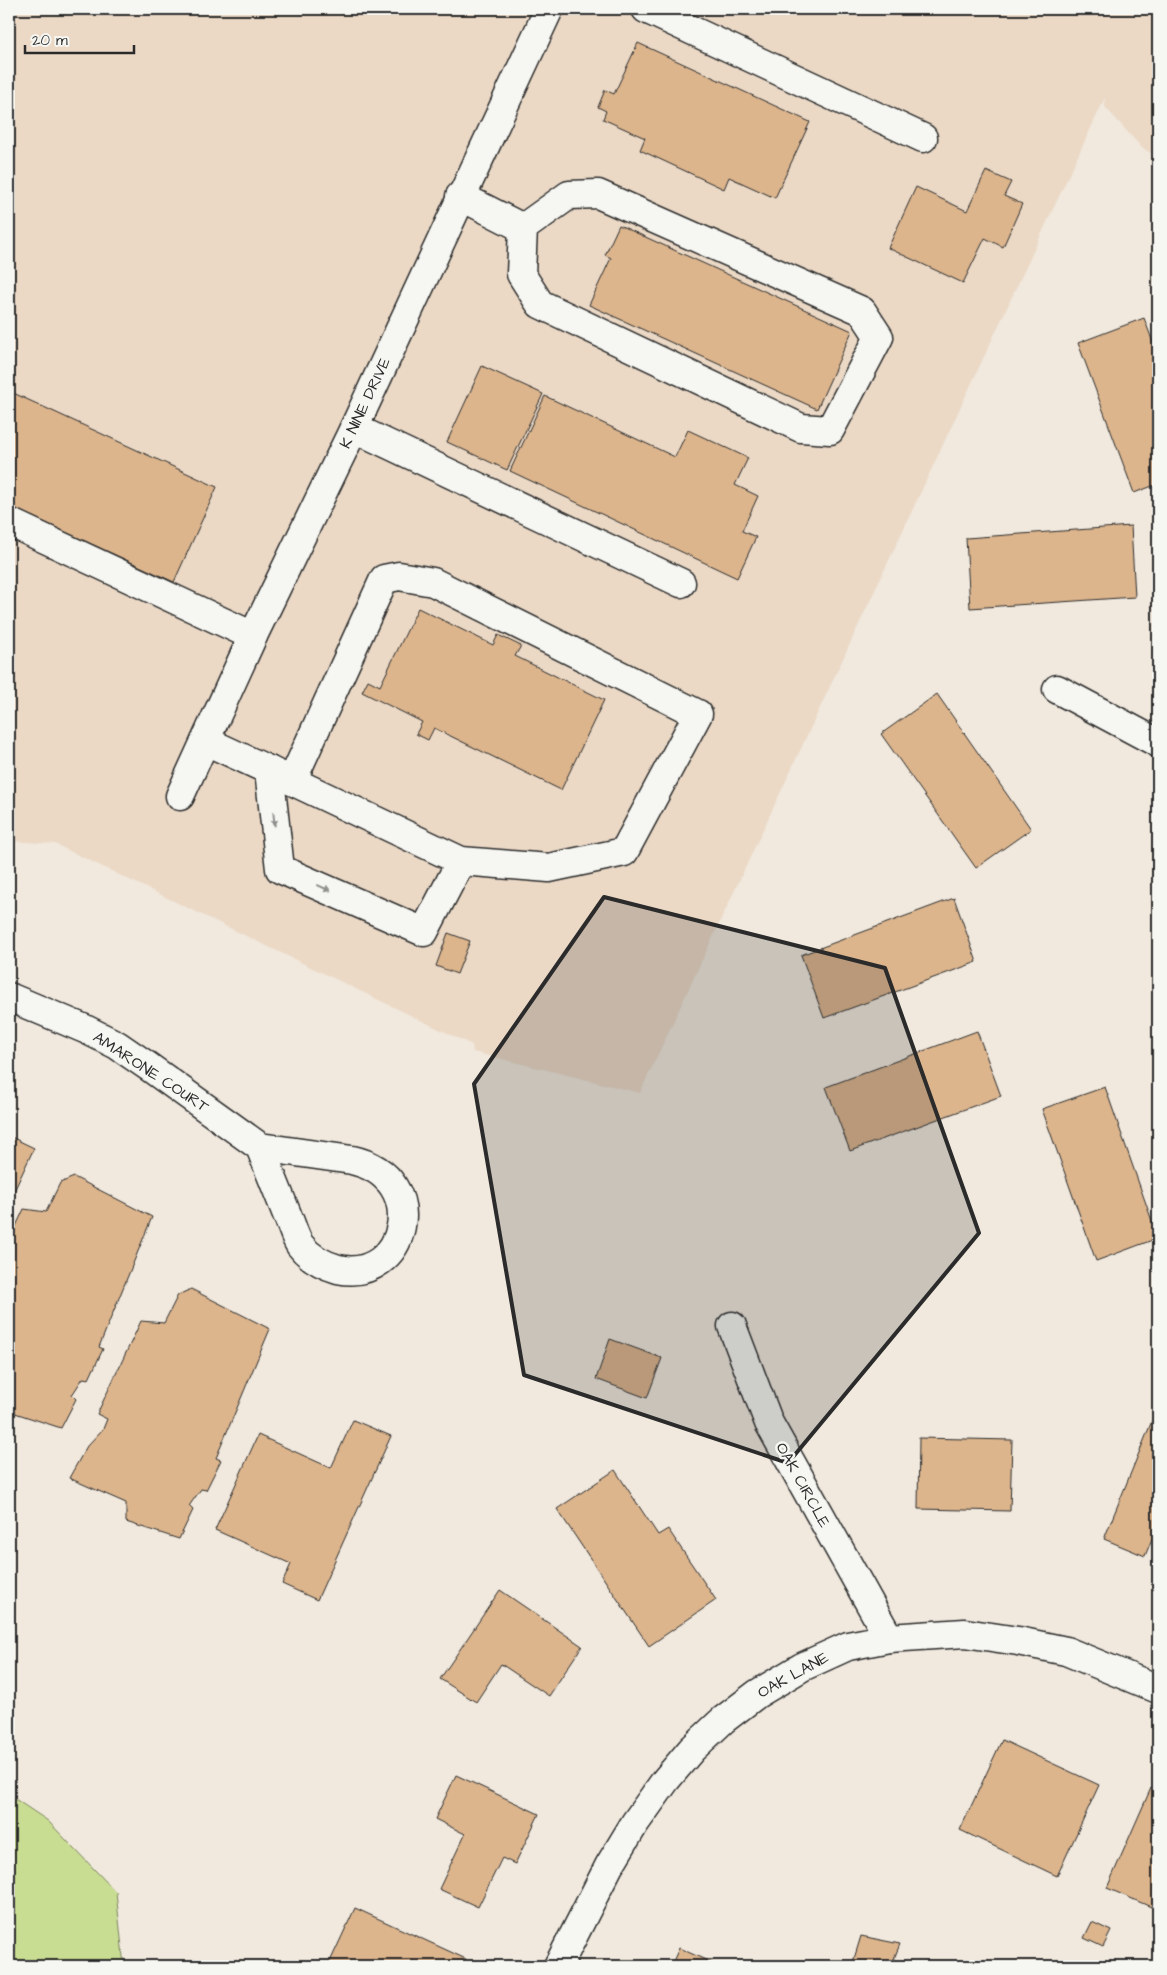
<svg xmlns="http://www.w3.org/2000/svg" width="1167" height="1975" font-family="'Architects Daughter',sans-serif">
<rect width="100%" height="100%" fill="#f1e9de"/>
<filter id="ink" filterUnits="userSpaceOnUse"><feTurbulence type="fractalNoise" baseFrequency=".02" numOctaves="2"/><feDisplacementMap in="SourceGraphic" scale="10" xChannelSelector="R" yChannelSelector="G"/><feConvolveMatrix kernelMatrix="1 2 1 2 8 2 1 2 1" color-interpolation-filters="sRGB"/></filter>
<g filter="url(#ink)">
<path fill="#ebd9c6" d="M9,9h1149v148l-16,-9 -37,-41v-9l-465,995 -167,-41 -1,-7 -417,-201 -46,-3z"/>
<path fill="#c9dd92" stroke="#7a845e" d="M9,1795l39,26 68,71 8,74h-115z"/>
<g fill="#dcb58d" stroke="#2b2b2b">
<path d="M638,43l172,79 -35,76 -46,-21 -5,12 -84,-39 5,-12 -42,-19 3,-8 -8,-4 7,-17 9,4z"/>
<path d="M986,171l25,11 -7,14 18,8 -19,43 -18,-9 -22,45 -75,-35 28,-61 51,24z"/>
<path d="M619,225l233,106 -35,78 -228,-104 22,-47 -6,-3z"/>
<path d="M1144,318l14,38v128l-24,9 -56,-150z"/>
<path d="M482,366l61,28 -36,76 -60,-28z"/>
<path d="M9,391l208,96 -43,95 -165,-76z"/>
<path d="M545,396l130,61 13,-27 60,28 -13,27 23,11 -16,35 14,6 -19,41 -227,-107z"/>
<path d="M1131,526l4,71 -165,11 -4,-70z"/>
<path d="M418,608l75,37 5,-10 23,11 -6,10 89,44 -43,90 -127,-62 -6,12 -12,-6 6,-12 -60,-30 6,-12 12,6z"/>
<path d="M937,694l94,135 -55,39 -95,-134z"/>
<path d="M954,898l23,64 -153,56 -23,-63z"/>
<path d="M448,933l22,8 -13,33 -21,-8z"/>
<path d="M977,1031l24,65 -151,55 -24,-64z"/>
<path d="M1105,1087l53,151 -62,23 -54,-152z"/>
<path d="M9,1136l25,12 -25,54z"/>
<path d="M74,1177l78,40 -53,130 4,2 -14,30 -6,-1 -11,17 4,4 -15,29 -52,-17v-170l15,-32 22,3 14,-29z"/>
<path d="M191,1289l79,40 -54,129 5,2 -15,30 -5,-1 -12,17 4,4 -14,29 -53,-17v-19l-57,-25 18,-32 16,-17 4,-10 -10,-5 44,-93 23,2 14,-28z"/>
<path d="M610,1339l52,19 -15,40 -51,-19z"/>
<path d="M1158,1406v118l-13,32 -41,-17z"/>
<path d="M353,1420l38,16 -74,164 -35,-16 9,-20 -76,-34 43,-95 73,33z"/>
<path d="M919,1438l93,2 -2,71 -92,-2z"/>
<path d="M615,1470l43,65 10,-6 48,71 -67,46 -92,-137z"/>
<path d="M500,1590l82,56 -33,50 -48,-32 -25,38 -36,-23z"/>
<path d="M1002,1740l97,45 -42,91 -97,-46z"/>
<path d="M456,1775l83,39 -24,50 -13,-6 -24,49 -39,-18 26,-55 -30,-15z"/>
<path d="M1151,1788l7,3v119l-51,-22z"/>
<path d="M355,1908l111,51 -3,7h-135z"/>
<path d="M1092,1922l19,9 -8,16 -19,-9z"/>
<path d="M861,1936l39,8 -9,22h-26l-12,-4z"/>
<path d="M679,1948l40,18h-48z"/>
</g>
<g fill="none" stroke-linecap="round" stroke-linejoin="round">
<g stroke="#2b2b2b" stroke-width="31">
<g id="minor">
<path d="M646,9l277,129"/>
<path d="M598,194l264,117 17,26 -49,93 -29,-2 -261,-124 -19,-30 2,-46 46,-33z"/>
<path d="M460,196l63,32"/>
<path d="M354,428l327,155"/>
<path d="M9,522l244,114"/>
<path d="M1057,689l101,54"/>
<path d="M206,741l86,40 169,80 88,7 75,-16 74,-138 -265,-132 -34,-6 -15,3 -92,202"/>
<path d="M269,770l11,99 144,63 37,-71"/>
<path d="M180,796l73,-160 101,-208 195,-419"/>
<path d="M9,997l76,32 32,16 32,22 111,80 92,13c81,18 54,124 -14,109 -14,-4 -29,-12 -38,-24 -5,-7 -8,-19 -12,-28 -9,-23 -19,-47 -28,-70"/>
<path d="M732,1326l37,97 120,215"/>
<path d="M558,1966l51,-100 26,-43 30,-42 27,-32 31,-29 34,-26 45,-27 46,-21 41,-8 76,-5 53,8 48,10 92,38"/>
</g>
</g>
<use href="#minor" stroke="#f6f6f2" stroke-width="28"/>
</g>
<defs><path id="oneway-solid" d="M-6-.8H1V-3.2L6.5 0L1 3.2V.8H-6Z" transform="scale(1.25)"/></defs>
<g fill="#90908e">
<use href="#oneway-solid" transform="translate(274 819) rotate(84)"/>
<use href="#oneway-solid" transform="translate(324 888) rotate(24)"/>
</g>
</g>
<path fill="#2b2b2b" fill-opacity="0.2" stroke="#2b2b2b" stroke-width="4" stroke-linejoin="round" d="M604,897l281,71 94,265 -191,230 -264,-88 -50,-291z"/>
<g text-anchor="middle" dominant-baseline="central" stroke-width="5" stroke-linejoin="round" paint-order="stroke">
<g font-size="16" fill="#2b2b2b" stroke="#f6f6f2">
<text transform="translate(365 403) rotate(-65)">K NINE DRIVE</text>
<text transform="translate(151 1072) rotate(33)">AMARONE COURT</text>
<text transform="translate(803 1485) rotate(61)">OAK CIRCLE</text>
<text transform="translate(793 1675) rotate(-29)">OAK LANE</text>
</g>
</g>
<rect width="1167" height="1975" fill="none" stroke="#f6f6f2" stroke-width="30"/>
<rect x="15" y="15" width="1137" height="1945" fill="none" stroke="#2b2b2b" stroke-width="2" filter="url(#ink)"/>
<path d="M25 45v8h109v-8" fill="none" stroke="#2b2b2b" stroke-width="2.5"/>
<text x="32" y="45" font-size="15" fill="#2b2b2b" stroke="#f6f6f2" stroke-width="4" paint-order="stroke">20 m</text>
</svg>
